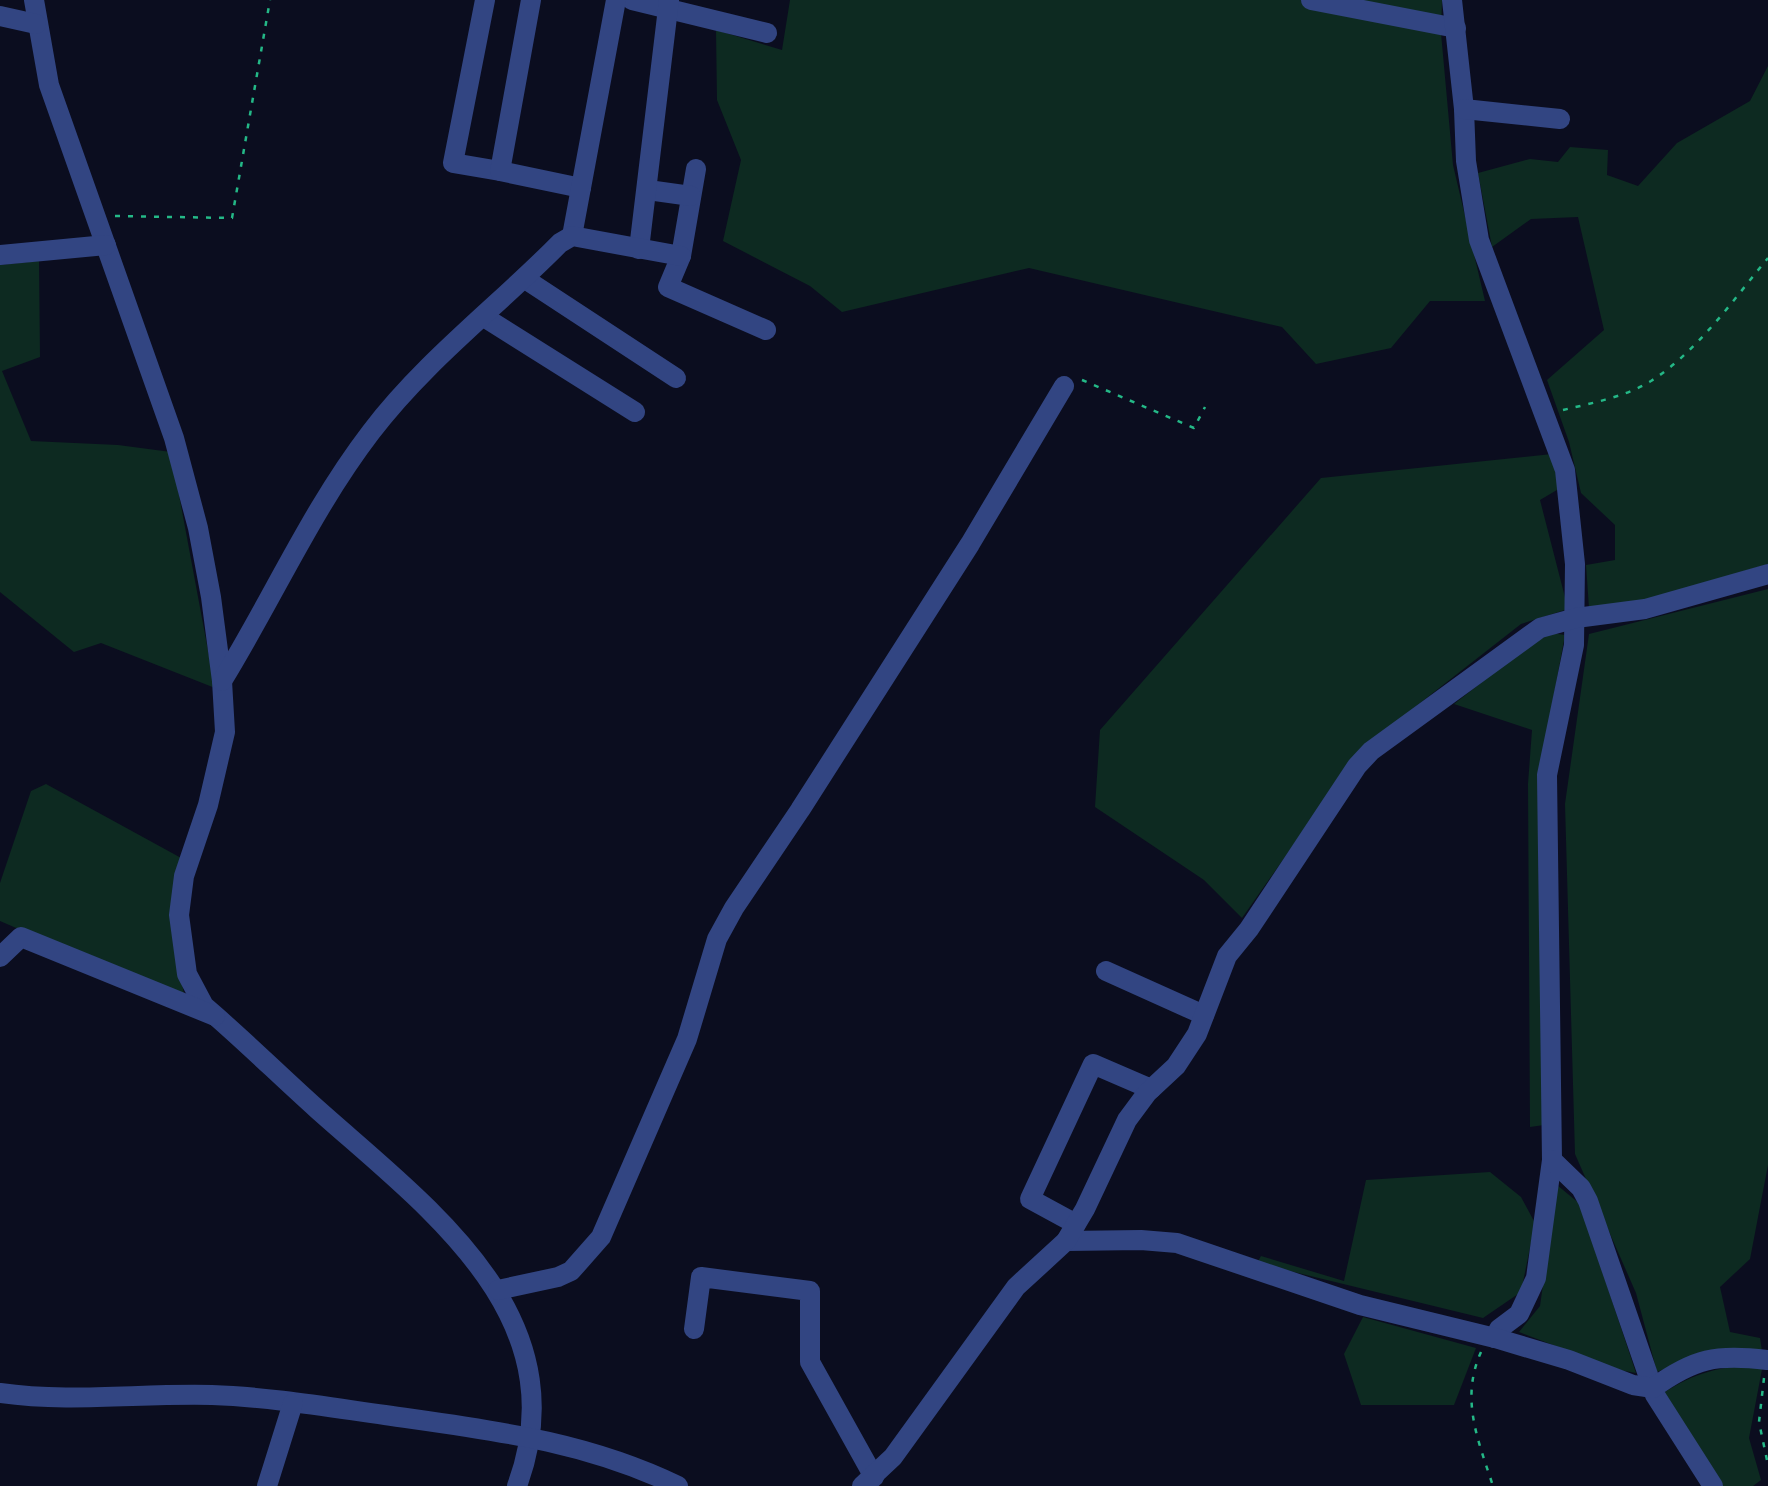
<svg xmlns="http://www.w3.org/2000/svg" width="1768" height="1486" font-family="'Titillium Web',sans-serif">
<rect width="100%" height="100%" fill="#0b0d1f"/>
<g fill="#0d2a21">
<path d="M790,0h652l-1,33 12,132 32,136h-55l-39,47 -75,16 -34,-37 -253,-59 -187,44 -32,-26 -87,-45 18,-81 -24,-60 -1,-70 66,20z"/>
<path d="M1768,66v498l-128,38 -51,6 -3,-43 29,-5v-35l-34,-32 -12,-51 -22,-62 57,-50 -26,-113 -47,2 -39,28 -14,-74 52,-14 28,3 12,-15 38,3 -1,25 31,11 39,-43 73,-42z"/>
<path d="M39,261l1,96 -38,14 29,70 87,4 53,7 44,236 -114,-45 -27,9 -74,-60v-327z"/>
<path d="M1552,454l10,33 -22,13 28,109 -47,15 -161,126 -118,168 -38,-38 -109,-73 5,-77 221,-252z"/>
<path d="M1768,589v576l-18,94 -30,28 10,45 30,6 2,13 -52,-1 -53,22 -21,-79 -61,-139 -10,-350 24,-170z"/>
<path d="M1552,633l13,2 -18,97 -3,393 -14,2 -2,-343 4,-54 -78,-26 74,-58z"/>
<path d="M46,784l137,75 -12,56 14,86 -185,-80v-38l31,-92z"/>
<path d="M1490,1172l31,25 14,26 -14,69 -38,26 -226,-55 4,-7 83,25 22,-101z"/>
<path d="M1557,1185l23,19 56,169 -17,-3 -100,-38 21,-26z"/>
<path d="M1363,1317l113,31 -22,57h-93l-17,-51z"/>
<path d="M1763,1364l-14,74 12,42 -8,6h-33l-60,-91c37,-24 59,-28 103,-31z"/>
</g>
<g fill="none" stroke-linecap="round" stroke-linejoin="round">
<g stroke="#24b887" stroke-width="2.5" stroke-dasharray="5 8" stroke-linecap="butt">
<path d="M115,216l117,2 38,-218"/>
<path d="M1082,380l112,48 11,-21"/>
<path d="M1563,410c29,-7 62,-13 88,-29 47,-30 82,-81 117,-123"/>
<path d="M1481,1352c-21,47 -3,88 12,134"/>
<path d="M1764,1378l-5,44 9,43"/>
</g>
<g stroke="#324582" stroke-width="20">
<path d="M34,0l15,85 125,353 24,90 13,69 11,84 3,51 -17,73 -24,71 -5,39 8,59 17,32c39,33 75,69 113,103 111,99 263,207 200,377"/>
<path d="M485,0l-32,163 47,8"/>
<path d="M531,0l-31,171 81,17"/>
<path d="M632,0l135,33"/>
<path d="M1311,0l145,28"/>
<path d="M1452,0l12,109 2,52 13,79 86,230 10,94 -1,81 -27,130 5,385 -16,118 -17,36 -20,15 -4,9"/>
<path d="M0,16l36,8"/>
<path d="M1464,109l96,10"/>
<path d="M696,169l-15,87 -13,31 98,43"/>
<path d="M648,190l43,6"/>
<path d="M572,236l44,-236"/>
<path d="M639,249l30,-249"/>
<path d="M0,255l106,-10"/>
<path d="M525,279l151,99"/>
<path d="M484,317l151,95"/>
<path d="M222,681c51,-83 90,-172 149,-249 54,-71 127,-126 189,-189l12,-7 109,20"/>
<path d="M0,957l21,-20 194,79"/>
<path d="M1106,971l98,44"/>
<path d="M1552,1160l29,28 7,13 67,194 58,91"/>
<path d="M1076,1224l-46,-25 63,-135 58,25"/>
<path d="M1066,1241l75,-1 36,3 183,62 135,33 74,22 64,25 20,3c42,-30 63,-34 114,-28"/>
<path d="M498,1290l60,-13 13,-6 30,-34 86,-198 30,-100 17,-31 66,-98 170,-266 94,-158"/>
<path d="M694,1329l7,-52 109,14v71l64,115"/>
<path d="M0,1393c70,10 141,0 212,2 58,2 116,12 173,20 104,15 198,25 293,71"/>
<path d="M267,1486l26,-83"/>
<path d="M862,1486l31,-29 123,-170 50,-46 19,-32 42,-89 20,-27 29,-27 21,-32 30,-78 22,-27 108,-163 14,-15 169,-123 36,-10 69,-9 123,-35"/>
</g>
</g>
</svg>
